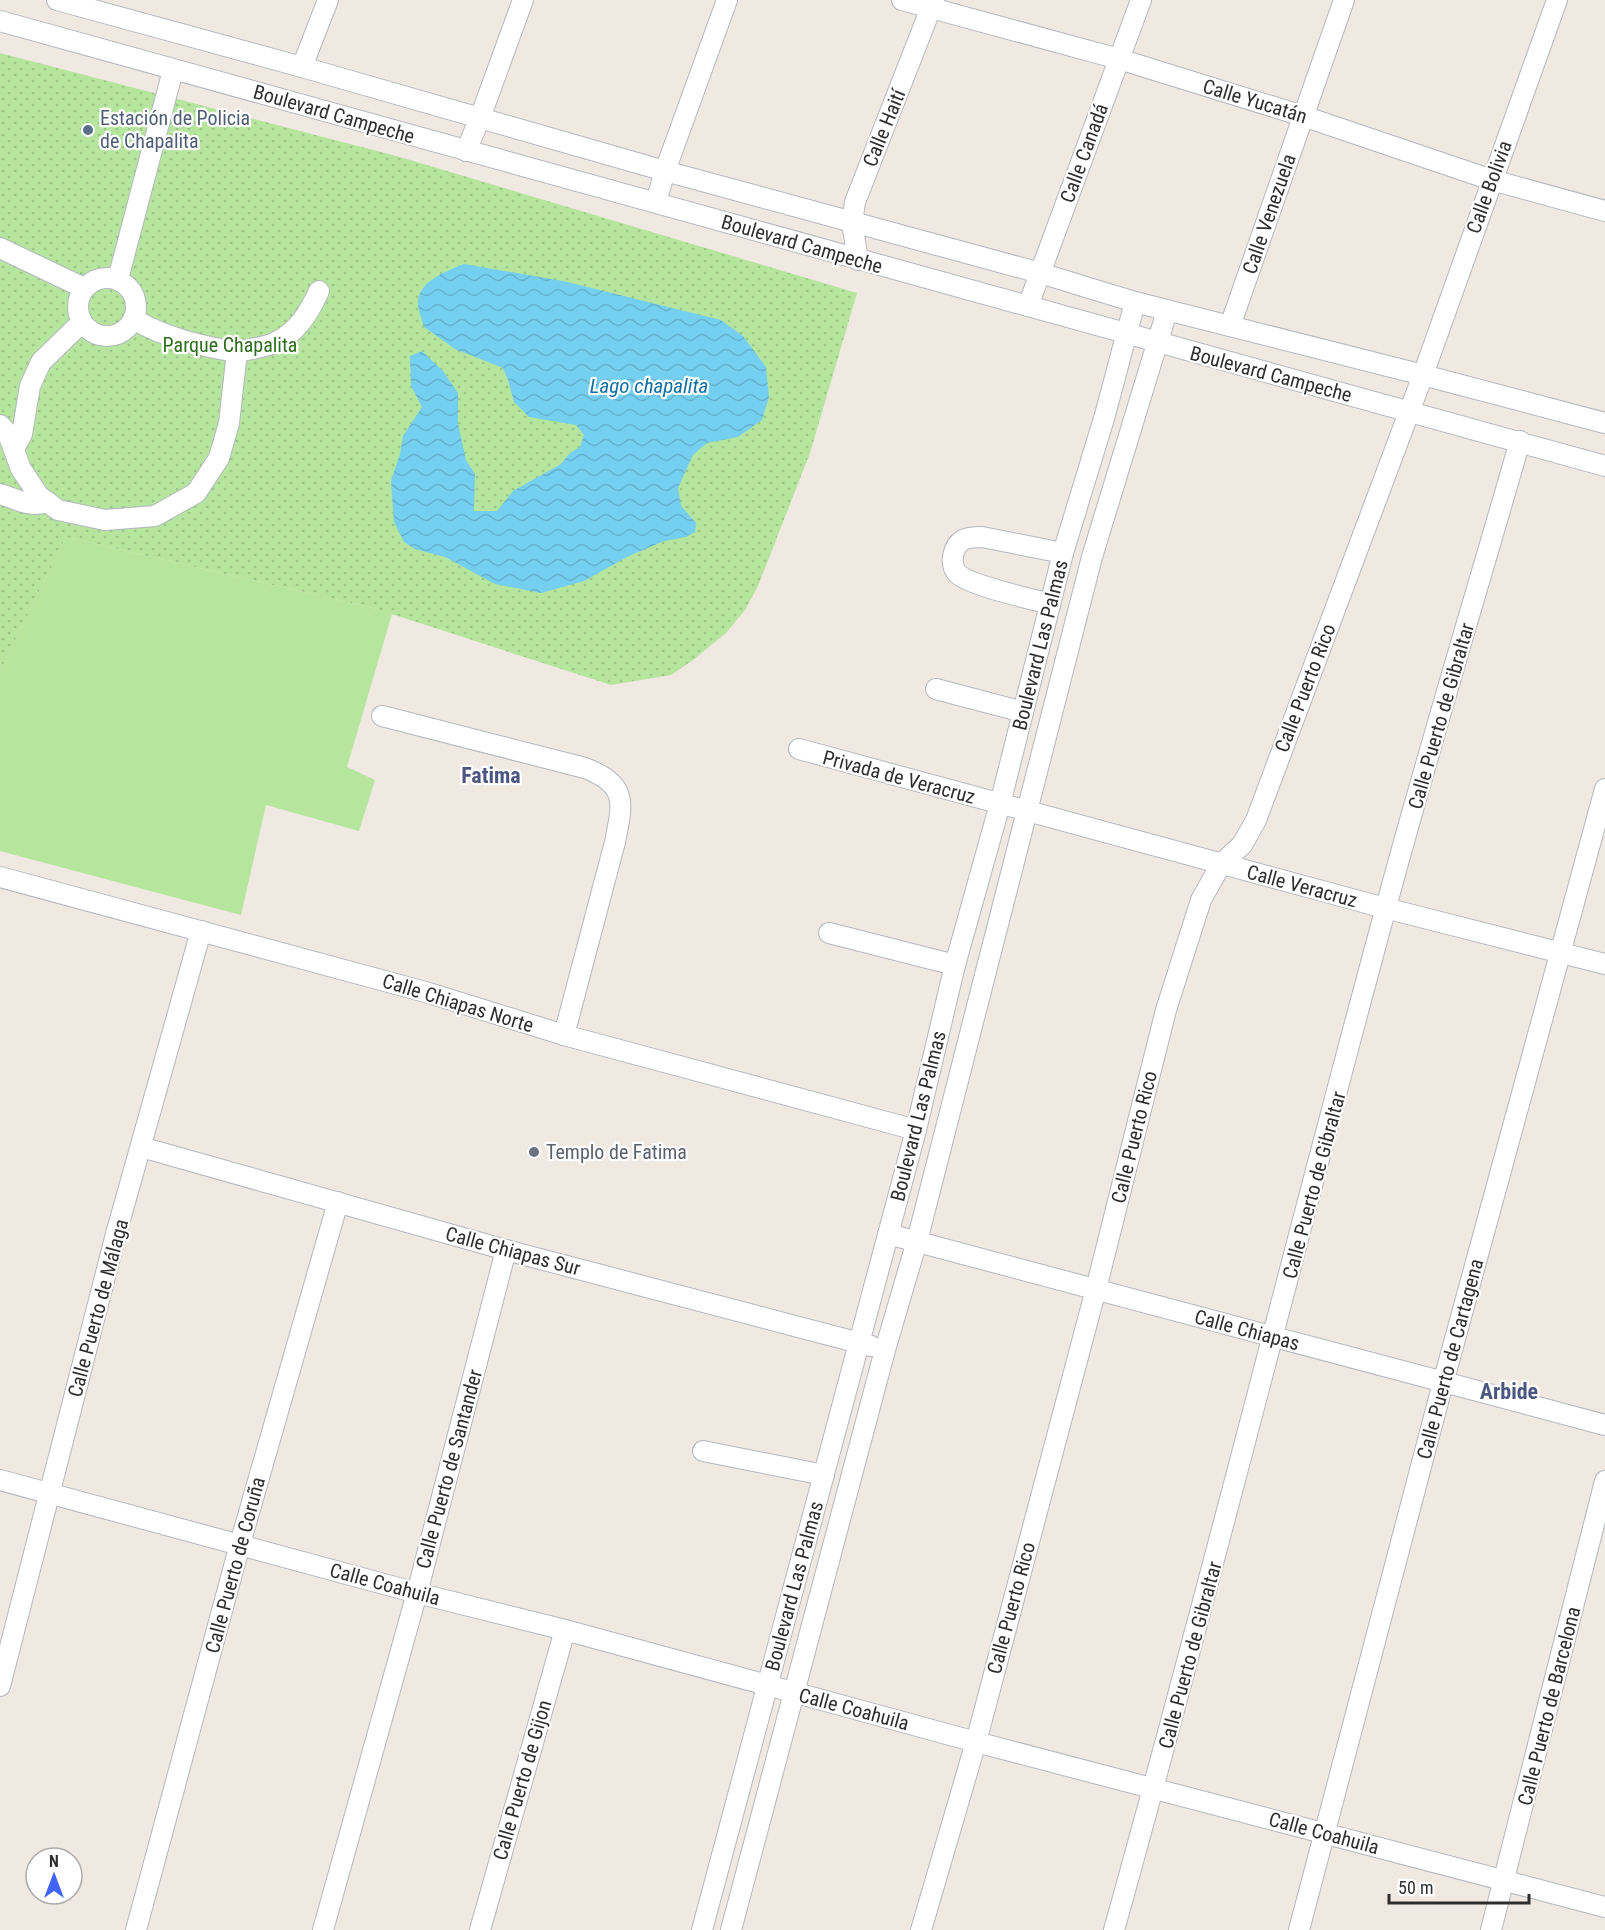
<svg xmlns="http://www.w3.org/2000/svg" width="1605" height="1930" font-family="'Roboto Condensed',sans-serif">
<defs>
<pattern id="park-dots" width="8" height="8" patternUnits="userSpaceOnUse" patternTransform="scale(1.5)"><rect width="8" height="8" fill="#b6e59e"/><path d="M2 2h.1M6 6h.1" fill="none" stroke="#9dc588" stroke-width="1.8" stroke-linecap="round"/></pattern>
<pattern id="water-waves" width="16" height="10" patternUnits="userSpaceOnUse" patternTransform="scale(1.5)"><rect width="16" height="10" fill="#75cff0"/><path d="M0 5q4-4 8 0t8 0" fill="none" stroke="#66b2ce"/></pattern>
</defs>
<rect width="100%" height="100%" fill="#efe9e1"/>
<path fill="#b6e59e" d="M66,537l307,71 19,6 -45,153 28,13 -16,51 -93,-26 -25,110 -241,-64v-180z"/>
<path fill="url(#park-dots)" d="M0,53l400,104 457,136 -47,160 -52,133 -13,24 -19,23 -33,27 -22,15 -60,10 -238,-77 -307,-71 -66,134z"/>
<path fill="url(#water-waves)" d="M464,264l99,17 158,39 22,16 23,31 3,30 -7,23 -24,17 -31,6 -14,12 -15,33 3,18 15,17 -1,9 -9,5 -22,4 -35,15 -45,25 -43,12 -46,-9 -50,-27 -30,-8 -11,-7 -10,-20 -3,-41 9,-27 3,-18 19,-29 -11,-21 -1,-30 12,-5 21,20 15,22v31l8,36 9,14 -1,37h23l16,-20 48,-27 9,-11 10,-6 4,-12 -8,-10 -47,-8 -15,-15 -6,-22 -5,-12 -48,-19 -31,-22c-2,-7 -6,-17 -6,-24 0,-22 29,-32 46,-39z"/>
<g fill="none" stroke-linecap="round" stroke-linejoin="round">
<g stroke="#b4b7c1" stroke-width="22">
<g id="minor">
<path d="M57,0l245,67 363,104 375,102 95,29 288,73 182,48"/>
<path d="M902,0l217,59 184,57 189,64 113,31"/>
<path d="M0,21l1605,445"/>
<path d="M302,67l26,-67"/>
<path d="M466,151l14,-33 43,-118"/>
<path d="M656,202l9,-31 62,-171"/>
<path d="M0,248l84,40"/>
<path d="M858,260l-6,-37 3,-21 79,-202"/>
<circle cx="107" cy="307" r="29"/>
<path d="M118,279l55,-209"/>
<path d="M1028,306l113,-306"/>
<path d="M133,319c33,19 67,27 104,33"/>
<path d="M1230,326l114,-326"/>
<path d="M0,425l8,9 13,35 18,27 19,14 47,10 50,-4 41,-23 23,-35 10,-35 8,-71c12,-3 25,-4 37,-9 23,-10 35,-30 45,-52"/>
<path d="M14,449l8,-15 8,-48 11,-24 40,-39"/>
<path d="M0,494c17,5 29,14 48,8"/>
<path d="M1050,604c-18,-5 -83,-19 -93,-31 -8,-10 -4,-27 6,-33 6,-3 13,-3 19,-3l81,16"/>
<path d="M936,689l87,23"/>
<path d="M382,716l203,52c43,17 38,34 30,74l-51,193"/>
<path d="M799,749l586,159 220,56"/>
<path d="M0,877l429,116 135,42 352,95"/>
<path d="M829,933l126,32"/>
<path d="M141,1147l365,103 365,96"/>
<path d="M888,1234l717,191"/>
<path d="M703,1451l121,24"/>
<path d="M0,1480l417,113 148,37 411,112 629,165"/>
<path d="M0,1686l116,-452 85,-303"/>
<path d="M136,1930l104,-386 98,-342"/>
<path d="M323,1930l94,-337 89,-343"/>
<path d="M480,1930l85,-300"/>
<path d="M702,1930l214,-800 39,-165 45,-161 63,-251 42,-138 30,-113"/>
<path d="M731,1930l154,-580 32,-109 175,-684 75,-246"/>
<path d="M921,1930l55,-188 120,-453 70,-279 35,-110 20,-36 21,-19 14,-25 167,-445 134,-375"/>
<path d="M1114,1930c95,-339 179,-680 271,-1019 42,-157 90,-313 135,-470"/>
<path d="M1299,1930l144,-547 162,-594"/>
<path d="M1491,1930l114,-449"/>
</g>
</g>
<use href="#minor" stroke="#fff" stroke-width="20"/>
</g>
<circle fill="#5c6f8a" stroke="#fff" stroke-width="2" cx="88" cy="130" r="6"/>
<circle fill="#6b7280" stroke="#fff" stroke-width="2" cx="534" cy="1152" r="6"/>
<g text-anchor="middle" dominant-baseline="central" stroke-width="4.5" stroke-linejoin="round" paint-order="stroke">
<g font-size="20" fill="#2e2e2e" stroke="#fff">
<text transform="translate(1255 101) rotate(17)">Calle Yucatán</text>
<text transform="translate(334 114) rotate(16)">Boulevard Campeche</text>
<text transform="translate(884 128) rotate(-68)">Calle Haití</text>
<text transform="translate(1084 153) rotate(-70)">Calle Canadá</text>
<text transform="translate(1489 187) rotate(-70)">Calle Bolivia</text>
<text transform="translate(1269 214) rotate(-71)">Calle Venezuela</text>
<text transform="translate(802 244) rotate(16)">Boulevard Campeche</text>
<text transform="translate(1271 374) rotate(15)">Boulevard Campeche</text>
<text transform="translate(1040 645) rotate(-76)">Boulevard Las Palmas</text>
<text transform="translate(1305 688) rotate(-69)">Calle Puerto Rico</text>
<text transform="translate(1441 716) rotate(-74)">Calle Puerto de Gibraltar</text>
<text transform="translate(899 777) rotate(15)">Privada de Veracruz</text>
<text transform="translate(1302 886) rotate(15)">Calle Veracruz</text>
<text transform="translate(458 1003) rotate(17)">Calle Chiapas Norte</text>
<text transform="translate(918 1116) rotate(-76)">Boulevard Las Palmas</text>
<text transform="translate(1134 1137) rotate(-76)">Calle Puerto Rico</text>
<text transform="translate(1314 1185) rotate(-75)">Calle Puerto de Gibraltar</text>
<text transform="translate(513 1251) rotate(15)">Calle Chiapas Sur</text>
<text transform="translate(98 1308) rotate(-75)">Calle Puerto de Málaga</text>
<text transform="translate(1247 1330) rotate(15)">Calle Chiapas</text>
<text transform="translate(1450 1359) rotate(-75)">Calle Puerto de Cartagena</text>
<text transform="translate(449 1469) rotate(-75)">Calle Puerto de Santander</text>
<text transform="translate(235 1565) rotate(-75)">Calle Puerto de Coruña</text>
<text transform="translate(385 1584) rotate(15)">Calle Coahuila</text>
<text transform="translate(794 1586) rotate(-75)">Boulevard Las Palmas</text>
<text transform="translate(1011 1608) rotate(-75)">Calle Puerto Rico</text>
<text transform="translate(1190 1655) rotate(-75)">Calle Puerto de Gibraltar</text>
<text transform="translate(1549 1706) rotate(-76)">Calle Puerto de Barcelona</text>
<text transform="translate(854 1709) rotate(15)">Calle Coahuila</text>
<text transform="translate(522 1780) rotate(-74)">Calle Puerto de Gijon</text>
<text transform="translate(1324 1833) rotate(15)">Calle Coahuila</text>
</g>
<g font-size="20" fill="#4e5e75" stroke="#fff" text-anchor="start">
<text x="100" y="118">Estación de Policia<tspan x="100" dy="23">de Chapalita</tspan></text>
</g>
<g font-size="20" fill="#2c6e1b" stroke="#fff">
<text x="230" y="345">Parque Chapalita</text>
</g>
<g font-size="20" fill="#5b616d" stroke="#fff" text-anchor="start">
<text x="546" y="1152">Templo de Fatima</text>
</g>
<g font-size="21" font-style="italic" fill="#0d6fa3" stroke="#fff">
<text x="649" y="386">Lago chapalita</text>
</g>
<g font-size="22" font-weight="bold" fill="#4d5680" stroke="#fff">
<text x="491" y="775">Fatima</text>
<text x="1509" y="1391">Arbide</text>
</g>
</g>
<g transform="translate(54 1876)"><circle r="28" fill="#ffffff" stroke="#ababab" stroke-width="1.5"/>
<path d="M0-4.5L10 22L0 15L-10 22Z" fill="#4264fb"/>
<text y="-9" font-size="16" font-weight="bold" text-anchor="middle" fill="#2e2e2e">N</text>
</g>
<path d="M1389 1894v9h140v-9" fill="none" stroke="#2e2e2e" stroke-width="3"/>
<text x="1398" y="1894" font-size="18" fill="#2e2e2e" stroke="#ffffff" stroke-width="4.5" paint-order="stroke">50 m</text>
</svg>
